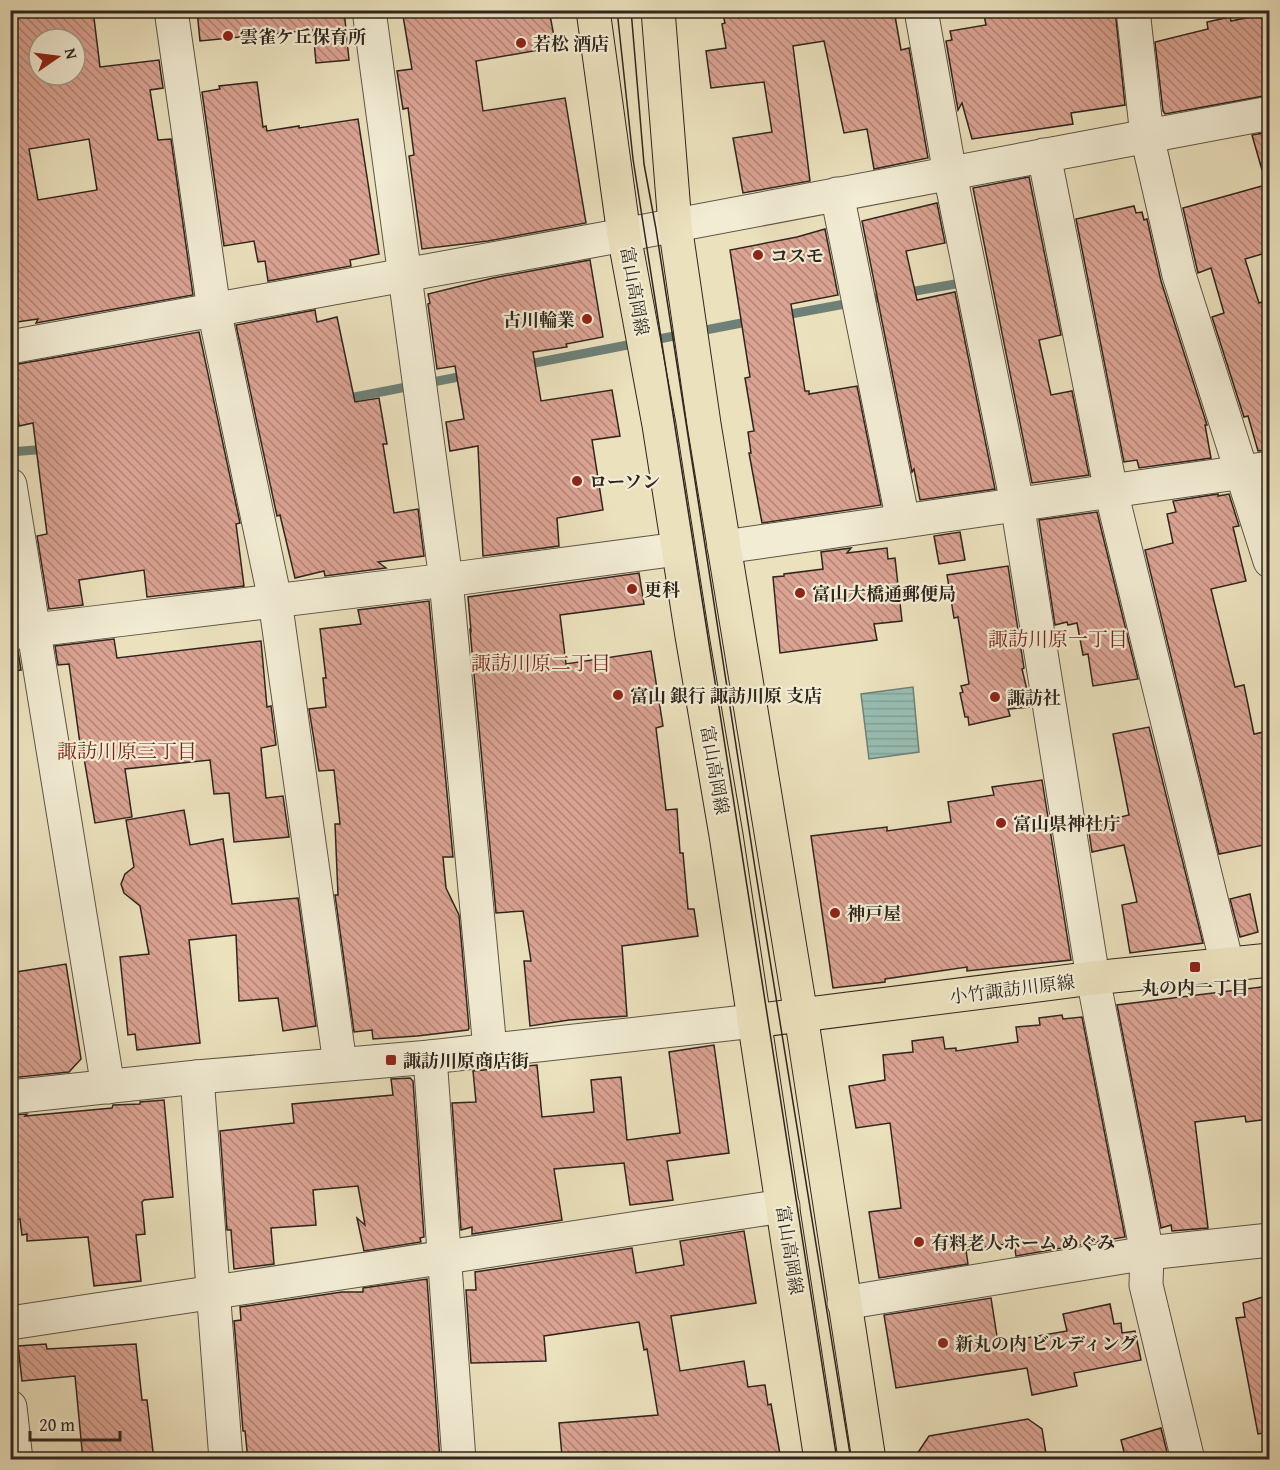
<svg xmlns="http://www.w3.org/2000/svg" width="1280" height="1470" font-family="'Gentium Book Plus','Noto Serif JP',serif">
<defs>
<pattern id="water-rules" width="6" height="5" patternUnits="userSpaceOnUse" patternTransform="scale(1.5)"><rect width="6" height="5" fill="#98bdb2"/><path d="M0 2.5h6" fill="none" stroke="#83a299"/></pattern>
<pattern id="building-back-hatch" width="6" height="6" patternUnits="userSpaceOnUse" patternTransform="scale(1.5)"><rect width="6" height="6" fill="#dba393"/><path d="M-1 5l2 2M0 0l6 6M5-1l2 2" fill="none" stroke="#b28577"/></pattern>
</defs>
<rect width="100%" height="100%" fill="#ebe1bd"/>
<filter id="stains"><feTurbulence type="fractalNoise" baseFrequency=".00333" numOctaves="4"/><feColorMatrix values="0 0 0 0 .2 0 0 0 0 .09 0 0 0 0 .02 0 0 0 .5 -.17"/></filter>
<radialGradient id="worn" r=".72"><stop offset=".6" stop-color="#630" stop-opacity="0"/><stop offset="1" stop-color="#630" stop-opacity=".3"/></radialGradient>
<path fill="url(#water-rules)" stroke="#6e8077" stroke-width="1.5" d="M913,687l6,65 -50,7 -8,-65z"/>
<g fill="none" stroke-linecap="round" stroke-linejoin="round">
<g stroke="#6e8077" stroke-width="9">
<path d="M904,293l57,-10"/>
<path d="M780,316l108,-20"/>
<path d="M524,365l228,-44"/>
<path d="M344,399l125,-24"/>
<path d="M10,452l37,-3"/>
</g>
</g>
<g fill="url(#building-back-hatch)" stroke="#2f251e" stroke-width="1.5" fill-rule="evenodd">
<path d="M10,10h83l7,57 59,-7 4,28 -13,2 8,50 13,-1 22,156 -157,28 2,-4 -28,4zM39,39h36v36h-36zM89,139l8,51 -59,10 -9,-51z"/>
<path d="M197,10h147l5,50 -33,3 -3,-33 -113,11z"/>
<path d="M402,10h147l7,37 -80,14 7,50 82,-13 21,125 -98,18 -66,8 -13,-93 5,-1 -6,-47 -5,1 -6,-38 15,-2z"/>
<path d="M722,10h172l7,40 8,-2 19,110 -54,11 -7,-40 -23,4 -20,-92 -31,5 17,135 -67,12 -10,-55 39,-6 -8,-50 -53,6 -5,-37 20,-3 -4,-24 3,-1z"/>
<path d="M983,10h132l10,95 -54,8 2,11 -101,15 -10,-36 -4,7 -12,-69 6,-1 -2,-9 36,-6z"/>
<path d="M1269,13v82l-104,19 -2,-3 -8,-69 53,-13 -1,-7 23,-5 1,4z"/>
<path d="M257,82l6,45 3,-1 1,5 32,-5v2l59,-9 21,135 -29,6 1,6 -83,15 -3,-20 -7,1 -4,-21 -30,5 -22,-154 18,-3 -1,-3z"/>
<path d="M1269,132v37l-7,1 -10,-35z"/>
<path d="M1029,177l32,158 -22,5 12,55 21,-4 17,84 -57,8 -59,-295z"/>
<path d="M1269,184v68l-24,7 14,44 3,-1 7,26v122l-11,1 -10,-35 -4,1 -32,-100 12,-4 -13,-45 -13,5 -15,-65z"/>
<path d="M937,203l8,40 -39,8 11,49 38,-8 40,197 -75,11 -6,-31 -2,3 -50,-251z"/>
<path d="M1134,206l2,7 6,-1 2,8 3,-1 14,62 46,144h-2l6,33 -72,10 -2,-8 -13,2 -48,-243z"/>
<path d="M825,229l13,66 -47,9 14,87h4v3l48,-8 24,119 -119,18 -13,-70h2l-3,-21 6,-1 -9,-53 5,-1 -20,-127 67,-13z"/>
<path d="M590,260l13,77 -37,7 1,3 -34,5 8,49 71,-11 8,46 -28,4 11,70 -46,8 2,28 -76,10 -5,-110 -28,5 -4,-29 18,-3 -9,-53 -18,3 -9,-65 2,-1 -2,-9 65,-16z"/>
<path d="M315,310l2,12 20,-5 18,85 24,-4 8,46h-4l11,69 24,-4 6,47 -46,6 8,6 -61,8 -1,-5 -29,7 -15,-63 -3,1 -41,-191z"/>
<path d="M199,332l41,191 -4,1 8,62 -97,11 -3,-27 -65,10 4,25 -34,4 -12,-73 10,-2 -14,-111 -14,3 -8,-56 2,-5z"/>
<path d="M1218,494v2l11,-2 10,32 -6,1 13,54 -35,8 24,98 9,-2 10,49 15,-3v113l-50,10 -74,-304 28,-7 -6,-29 9,-2 -3,-11z"/>
<path d="M1097,512l41,167 -45,7 -5,-32 -5,1 -6,-32 -9,2 -1,-3 -12,3 -16,-105z"/>
<path d="M960,532l5,28 -26,4 -5,-28z"/>
<path d="M851,548l-4,5 40,-5 1,11 7,-1 7,63 -28,3 3,16 -97,13 -7,-76 11,-1v-2l39,-5 -2,-17z"/>
<path d="M1008,566l16,102 -2,1 9,38 -23,2 2,7 -41,9 -1,-8h-3l-5,-24 3,-1 -2,-6 8,-2 -11,-67 -4,1 -7,-43z"/>
<path d="M639,573l5,31 -84,11 6,49 85,-13 12,75 -7,2 10,82 11,-1 3,44h3l5,56h6l4,27 -76,10 5,70 -58,4 -39,6 -6,-65h7l-8,-50 -27,2 -26,-283 1,1 -3,-34z"/>
<path d="M429,601l24,256h-10l3,31 13,27 10,113 -1,2 -51,6 -44,3 -1,-9 -18,2 -19,-137h3l-3,-71h5l-6,-54 -15,1 -10,-62 17,-2 -3,-29h3l-6,-49 41,-5 -3,-14z"/>
<path d="M114,639l3,19 144,-17 6,66 4,-1 5,39 -15,3 5,50 17,-2 6,41 -55,5 -5,-49 -15,1 -4,-34 -85,9 7,48 -37,6 -11,-65h-2l-13,-94 -11,1 -3,-19z"/>
<path d="M10,651h8l3,19 -11,1z"/>
<path d="M1149,727l54,216 -73,10 -8,-48 15,-3 -13,-57 -32,7 -4,-27 41,-10 -16,-81z"/>
<path d="M1042,780l29,180 -104,11v-4l-82,12v3l-52,6 -22,-152 76,-9v4l64,-9 -3,-20 46,-7 -2,-8z"/>
<path d="M184,810l6,35 33,-6 9,65 66,-6 18,128 -33,5 -5,-33 -39,3 -3,-66 -47,5 11,103 -63,7 -2,-16 -7,1 -8,-78 29,-3 -9,-48 -16,-13 -3,-9 4,-10 9,-7 -8,-47z"/>
<path d="M1250,894l8,38 -18,5 -10,-38z"/>
<path d="M66,964l15,95 -12,13 -59,6v-105z"/>
<path d="M1269,986v133l-23,3 -1,-6 -50,6 13,106 -36,3 -1,-6 -10,3 -44,-223z"/>
<path d="M1062,1015l1,4 19,-2 43,220 -109,19 -2,-13 -48,7 2,14 -89,14 -10,-66 32,-4 -11,-85 -34,5 -7,-42 36,-6 -2,-25 30,-3 -1,-11 31,-4 2,12 11,-1v3l62,-9 -2,-15 24,-2 -1,-7z"/>
<path d="M714,1045l15,108 -62,8 6,39 -43,5 -6,-42 -70,6 8,51 -90,14v-7l-11,3 -9,-127 24,-1 -3,-31 64,-6 5,52 52,-5 -3,-32 30,-3 6,63 53,-7 -11,-81z"/>
<path d="M410,1078l3,3 11,156 -4,1 1,4 -57,9 -7,-33 8,7 -7,-39 -45,4 3,35 -45,3 3,36 -40,5 -3,-39h-4l-7,-99 74,-8 -2,-19 101,-9 -2,-16z"/>
<path d="M164,1100l9,97 -29,3 -2,2 3,32 -9,1 5,46 -47,5 -6,-49 -61,4v-7l-5,1 -2,-16 -10,1v-105l17,-1 -2,2 87,-8 1,-3 27,-1v-2z"/>
<path d="M744,1231l12,72 -85,13 9,55 64,-10 4,26 17,-2 3,20 3,-1 9,50 -1,2 -18,4h-154v-8l-45,4 -3,-33 99,-8 -11,-66 -3,1 -5,-28 -95,14 2,25 -75,2 -5,-73h10l-1,-18 157,-24 4,25 48,-8 -4,-24z"/>
<path d="M427,1279l13,181h-192l-3,-29h-2l-9,-110 7,-1 -1,-13 102,-15h21v-4z"/>
<path d="M1269,1295v137l-11,2 -22,-116 9,-1 -2,-14z"/>
<path d="M991,1298l7,45 69,-12 -4,-17 47,-10 4,20 7,-1 1,10 13,-2 6,29 -67,13 3,13 -45,9 -5,-27 -131,20 -12,-73z"/>
<path d="M46,1344l1,5 89,-5 6,56h5l7,60h-71l-8,-84 -53,5 -4,-35z"/>
<path d="M1028,1419l14,10 5,31h-134l16,-24z"/>
<path d="M1161,1428l8,32h-43l-5,-20z"/>
</g>
<g fill="none" stroke-linecap="round" stroke-linejoin="round">
<g stroke="#5e5446" stroke-width="35">
<g id="minor">
<path d="M171,10l43,300 61,290 65,464"/>
<path d="M369,10l77,570 44,469"/>
<path d="M921,10l29,164 67,329 76,475 54,275 -1,32 42,175"/>
<path d="M1133,10l14,126 32,139 91,286"/>
<path d="M1044,155l67,336 116,473"/>
<path d="M837,194l66,327"/>
<path d="M10,347l592,-108 668,-126"/>
<path d="M10,485l98,602"/>
<path d="M724,547l546,-79"/>
<path d="M10,633l436,-53 232,-31"/>
<path d="M430,1057l29,403"/>
<path d="M197,1077l29,383"/>
<path d="M10,1097l187,-20 233,-20 324,-36"/>
<path d="M844,1303l303,-50 123,-13"/>
<path d="M10,1323l773,-117"/>
<path d="M10,1407l6,53"/>
</g>
</g>
<g stroke="#2f251e" stroke-width="35">
<g id="major">
<path d="M593,10l31,225 35,190 33,211 34,199 95,625"/>
<path d="M658,10l17,215 29,199 97,591 68,445"/>
<path d="M754,1021l339,-43 177,-18"/>
</g>
</g>
<use href="#minor" stroke="#f2ecd4" stroke-width="33"/>
<use href="#major" stroke="#ebe1bd" stroke-width="33"/>
<g stroke="#2f251e" stroke-width="1.5">
<path d="M617,10l16,149 204,1301"/>
<path d="M631,10l13,154 12,65 99,639 96,592"/>
</g>
</g>
<g fill="#8f2418" stroke="#f2ecd4" stroke-width="2">
<circle cx="228" cy="36" r="6"/>
<circle cx="521" cy="43" r="6"/>
<circle cx="758" cy="255" r="6"/>
<circle cx="587" cy="319" r="6"/>
<circle cx="577" cy="481" r="6"/>
<circle cx="632" cy="589" r="6"/>
<circle cx="800" cy="593" r="6"/>
<circle cx="618" cy="695" r="6"/>
<circle cx="995" cy="697" r="6"/>
<circle cx="1001" cy="823" r="6"/>
<circle cx="835" cy="913" r="6"/>
<rect x="1189" y="961" width="12" height="12" rx="3"/>
<rect x="385" y="1054" width="12" height="12" rx="3"/>
<circle cx="919" cy="1242" r="6"/>
<circle cx="943" cy="1343" r="6"/>
</g>
<g text-anchor="middle" dominant-baseline="central" stroke-width="4.5" stroke-linejoin="round" paint-order="stroke">
<g font-size="18" font-weight="bold" fill="#2f251e" stroke="#f2ecd4" text-anchor="start">
<text x="240" y="36">雲雀ケ丘保育所</text>
<text x="533" y="43">若松 酒店</text>
<text x="770" y="255">コスモ</text>
<text x="575" y="319" text-anchor="end">古川輪業</text>
<text x="589" y="481">ローソン</text>
<text x="644" y="589">更科</text>
<text x="812" y="593">富山大橋通郵便局</text>
<text x="630" y="695">富山 銀行 諏訪川原 支店</text>
<text x="1007" y="697">諏訪社</text>
<text x="1013" y="823">富山県神社庁</text>
<text x="847" y="913">神戸屋</text>
<text x="1195" y="987" text-anchor="middle">丸の内一丁目</text>
<text x="403" y="1060">諏訪川原商店街</text>
<text x="931" y="1242">有料老人ホーム めぐみ</text>
<text x="955" y="1343">新丸の内 ビルディング</text>
</g>
<g font-size="18" fill="#2f251e" stroke="#f2ecd4">
<text transform="translate(635 291) rotate(80)">富山高岡線</text>
<text transform="translate(715 770) rotate(80)">富山高岡線</text>
<text transform="translate(1012 989) rotate(-7)">小竹諏訪川原線</text>
<text transform="translate(790 1250) rotate(81)">富山高岡線</text>
</g>
<g font-size="20" fill="#7a1f14" stroke="#f2ecd4">
<text x="1058" y="638">諏訪川原一丁目</text>
<text x="541" y="662">諏訪川原二丁目</text>
<text x="127" y="750">諏訪川原三丁目</text>
</g>
</g>
<rect width="1280" height="1470" fill="none" stroke="#ebe1bd" stroke-width="36"/>
<rect x="12" y="12" width="1256" height="1446" fill="none" stroke="#2f251e" stroke-width="3"/>
<rect x="18" y="18" width="1244" height="1434" fill="none" stroke="#2f251e" stroke-width="1.5"/>
<g transform="translate(57 57) rotate(76)"><circle r="28" fill="#f2ecd4" stroke="#a49c8b" stroke-width="1.5"/>
<path d="M0-4.5L10 22L0 15L-10 22Z" fill="#8f2418"/>
<text y="-9" font-size="16" font-weight="bold" text-anchor="middle" fill="#2f251e">N</text>
</g>
<path d="M30 1431v9h90v-9" fill="none" stroke="#2f251e" stroke-width="3"/>
<text x="39" y="1431" font-size="18" fill="#2f251e" stroke="#f2ecd4" stroke-width="4.5" paint-order="stroke">20 m</text>
<rect width="100%" height="100%" filter="url(#stains)"/>
<rect width="100%" height="100%" fill="url(#worn)"/>
</svg>
